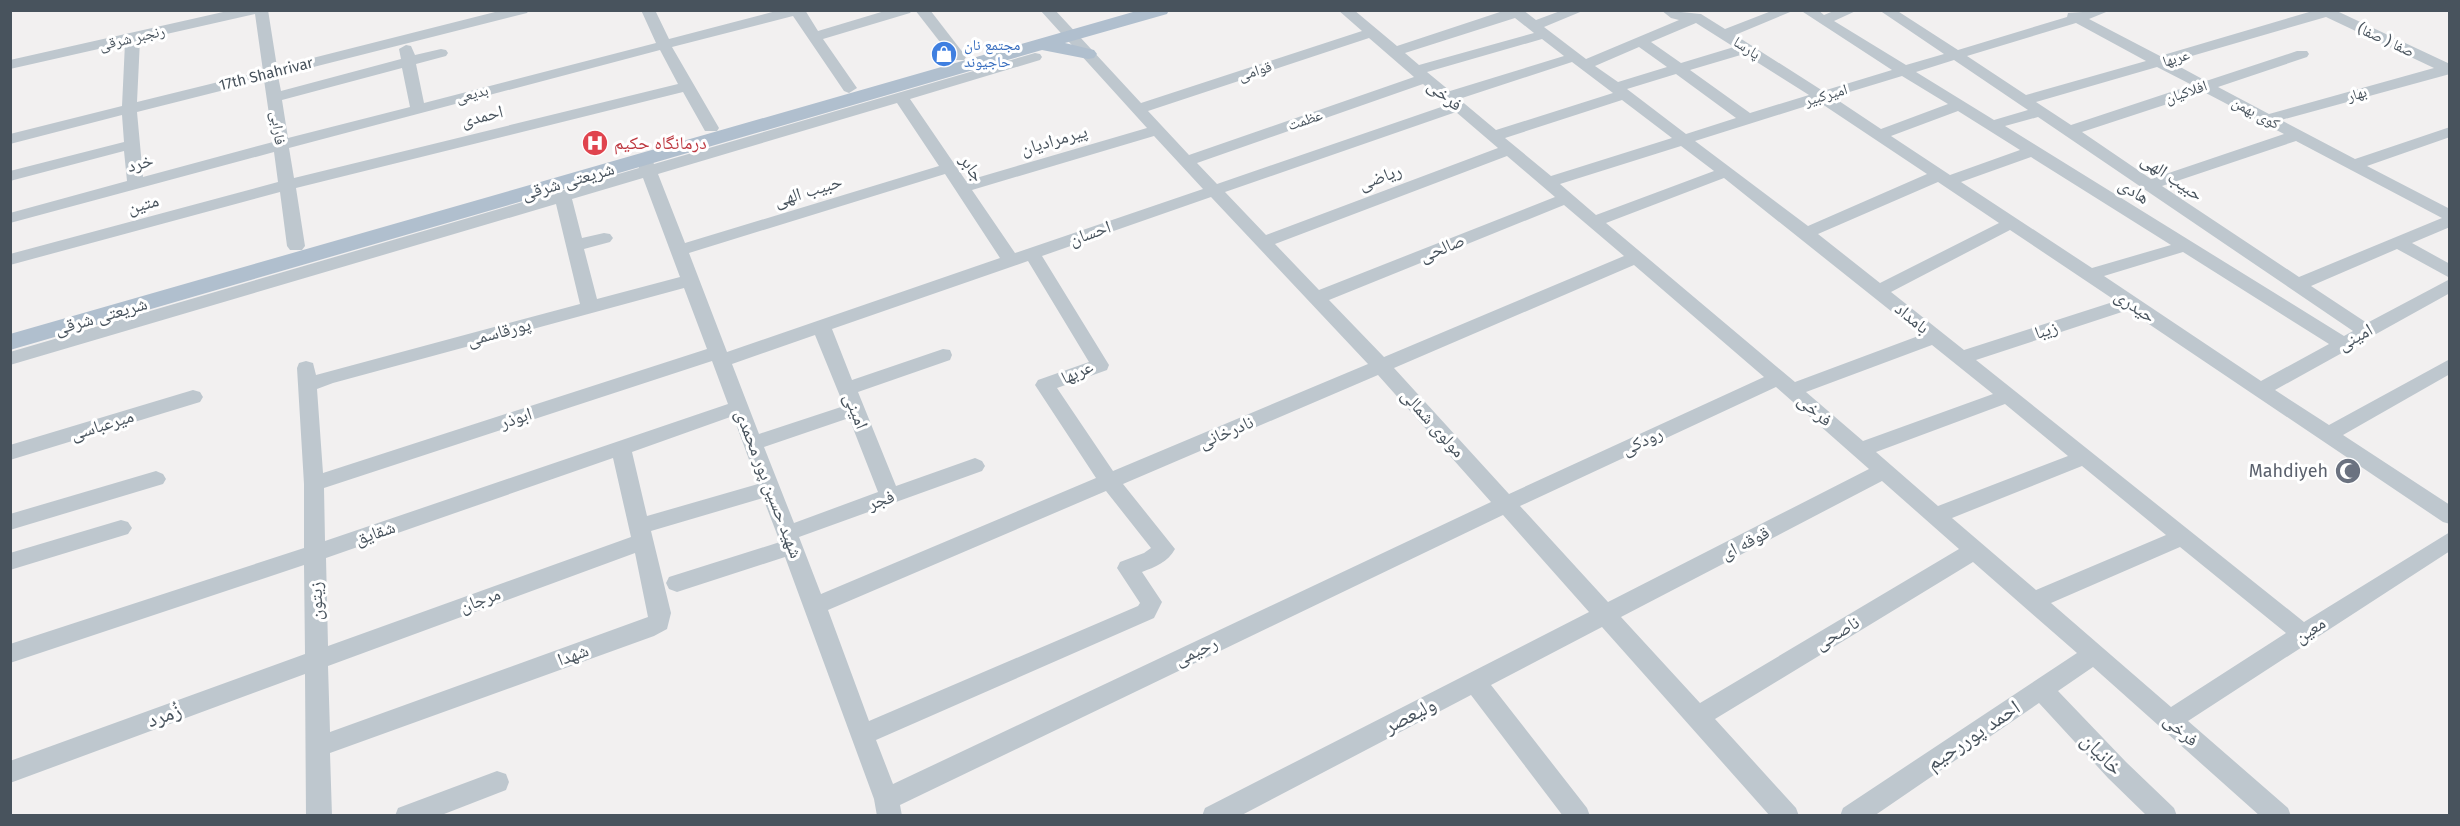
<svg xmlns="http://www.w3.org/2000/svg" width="2460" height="826" font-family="'Fira Sans','Noto Naskh Arabic',sans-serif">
<rect width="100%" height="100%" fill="#f2f0f0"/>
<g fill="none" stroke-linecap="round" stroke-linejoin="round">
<g fill="#bec7ce" fill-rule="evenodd">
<path d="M232,10h36l9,57 226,-57h26l-2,3 -249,63 3,15 120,-32 -2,-10 7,-4 5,1 4,9 26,-6 5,1 2,3 -2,3 -30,8 8,39 232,-60 -15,-33h14l14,29 111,-29h25l13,21 70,-21h24l-2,3 -87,26 34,49 -8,5 -5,-2 -51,-75 -121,31 47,81 -2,3h-12l-22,-39 -387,96 9,58 -3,4h-12l-3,-4 -7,-54 -270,73v-11l268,-72 -4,-30 -264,71v-10l117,-32 -3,-30 -114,30v-10l114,-29 -2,-27 -112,29v-10l112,-28 3,-63 -115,26v-9zM255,14l8,57 -126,31 3,-62zM660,50l18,34 -384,94 -5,-30zM402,68l8,39 -122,31 -6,-38zM264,80l9,62 -130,35 -6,-65z"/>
<path d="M915,10h15l34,44 2,3 -2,3h-10z"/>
<path d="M1040,10h15l86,93 221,-72 -24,-21h16l43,36 109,-36h17l13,10 27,-10h22l-41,17 42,32 93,-39 -8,-2 -10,-8 40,4 24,15 49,-19h21l-60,25 88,56 69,-21 -92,-60h18l6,5 12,-5h22l-24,11 72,44 38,-11 -65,-44h17l62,40 109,-33 1,-4 43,-3 -22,9 71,37 156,-46h25l-2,2 111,52v10l-169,46 74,39 95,-32v10l-83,29 83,43v18l-38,16 38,21v14l-53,-29 -86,37 56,37 83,-44v14l-175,97 54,35 121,-66v15l-107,61 107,70v19l-7,-2 -315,-212 -152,50 328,262 146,-90v19l-262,170 100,87 3,8h-31l-167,-149 -35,24 68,71 48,46 3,8h-30l-39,-38 -69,-75 -165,113h-34l3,-8 234,-155 -104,-91 -258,157 81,89 3,8h-29l-168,-189 -111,58 96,123 3,8h-27l-92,-121 -231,121h-38l3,-8 384,-196 -86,-97 -603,290 2,11h-25l-3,-17 -89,-242 -108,35 -8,-3 -3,-6 3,-6 111,-35 -17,-44 -112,33 20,82 -4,16 -13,7 -324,117 2,63h-26l-1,-142 -295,109v-22l295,-107 -1,-89 -294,98v-19l294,-96v-64l-7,-116 2,-5 7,-2 7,2 3,12 264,-71 -24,-100 -546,161v-13l629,-184 -3,-9 2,-3h12l4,8 381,-111 5,1 2,3 -2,3 -130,39 56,82 181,-53zM2326,17l108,51 -165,46 -51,-27 89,-30 2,-3 -2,-3h-10l-91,30 -35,-19zM1515,18l19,15 -115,32 -14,-12zM1696,23l38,24 -53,16 -30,-21zM2076,23l70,38 -120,34 -59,-39zM1369,38l45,39 -225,78 -41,-44zM1542,39l22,17 -114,35 -23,-19zM1639,47l28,20 -49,15 -23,-16zM1744,54l65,41 -59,18 -60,-43zM1954,60l65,44 9,6 -34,10 -78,-48zM1572,62l41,31 -117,37 -37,-31zM2157,67l35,18 -121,40 -35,-23zM1676,74l60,44 -50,16 -59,-45zM1902,76l46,28 -67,25 -48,-32zM1423,84l24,21 -230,79 -20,-21zM2204,92l80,42 -133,45 -69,-47zM1622,100l50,38 -121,38 -46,-38zM1819,102l108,72 -119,52 -113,-85zM897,103l42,63 -254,77 -27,-69zM1958,111l62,39 -70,25 -59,-39zM1456,112l42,36 -232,87 -41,-43zM2038,117l315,214 -9,5 -339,-210zM1154,136l49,53 -188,64 -43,-63zM2296,141l146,77 -143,59 -137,-91zM1681,146l33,25 -118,44 -36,-31zM1507,156l48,41 -236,93 -44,-46zM2031,157l140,88 -79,23 -131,-86zM945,174l55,84 -273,94 -38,-99zM643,178l37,99 -83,22 -13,-50 26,-7 3,-4 -3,-4 -6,-1 -22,5 -10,-39zM1724,178l197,157 -126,47 -189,-159zM1938,182l61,41 -119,60 -62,-49zM1211,197l157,167 -255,107 -56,-83 50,-18 2,-5 -67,-109zM1564,205l60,51 -240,101 -55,-57zM2010,230l106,71 -152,49 -73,-58zM2183,252l146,92 -68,37 -157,-105zM1028,261l61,101 -51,18 -3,5 61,93 -275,116 -22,-57 183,-66 3,-5 -3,-5 -7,-3 -79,28 -38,-94 92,-32 2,-5 -2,-5 -7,-1 -91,31 -20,-51zM1634,265l130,112 -255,117 -115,-126zM684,288l23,61 -384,124 -6,-84 16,-6zM815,335l29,71 -85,28 -27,-70zM1932,345l61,49 -130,47 -57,-49zM712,361l16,43 -403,137 -1,-53zM1378,375l113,127 -598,282 -17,-44 278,-122 8,-16 -20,-30c13,-5 26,-10 33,-23l-52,-65zM1776,387l93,82 -261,133 -88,-96zM2005,404l63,52 -130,50 -62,-54zM733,416l25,68 -111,32 -15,-64zM849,418l29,74 -84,31 -30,-76zM613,458l18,79 -303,109 -2,-88zM2082,466l84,69 -130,55 -84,-72zM1882,481l77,68 -259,154 -79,-86zM1106,491l45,57 -7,5 -24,9 -3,6 23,35 -2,3 -269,115 -41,-111zM2180,547l106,86 -115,74 -120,-104zM635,553l13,64 -318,115 -2,-66z"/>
<path d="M193,390l7,2 3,5 -3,5 -190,58v-15z"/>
<path d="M156,471l7,3 3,5 -3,5 -153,46v-16z"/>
<path d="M121,520l7,2 4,6 -4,6 -118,36v-17z"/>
<path d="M497,771l9,3 3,8 -3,8 -67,26h-44l3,-8z"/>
</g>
<path fill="#b0bfce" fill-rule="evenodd" d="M1140,10h29l-2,4 -102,29 29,7 3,4 -3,4 -6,1 -46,-9 -1032,300v-16z"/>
</g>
<defs>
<g id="shop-disc" transform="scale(1.35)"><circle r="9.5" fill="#3f7fe0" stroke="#fff"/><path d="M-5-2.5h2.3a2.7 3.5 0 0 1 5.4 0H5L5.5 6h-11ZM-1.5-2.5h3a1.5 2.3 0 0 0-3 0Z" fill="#fff"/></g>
<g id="hospital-disc" transform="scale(1.35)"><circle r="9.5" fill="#e0444e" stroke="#fff"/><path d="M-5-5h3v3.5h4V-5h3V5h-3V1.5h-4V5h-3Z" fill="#fff"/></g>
<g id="mosque-disc" transform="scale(1.35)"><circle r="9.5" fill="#6b7280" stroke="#fff"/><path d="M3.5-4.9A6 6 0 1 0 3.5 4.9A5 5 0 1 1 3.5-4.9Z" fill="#fff"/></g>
</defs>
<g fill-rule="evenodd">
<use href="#shop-disc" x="944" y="54"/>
<use href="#hospital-disc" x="595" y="143"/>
<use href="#mosque-disc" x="2348" y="471"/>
</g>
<g text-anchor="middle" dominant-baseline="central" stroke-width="6" stroke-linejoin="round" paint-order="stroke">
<g font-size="15" fill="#48535d" stroke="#fff">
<text transform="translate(132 38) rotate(-13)">رنجبر شرقی</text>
<text transform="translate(2386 40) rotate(25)">صفا ( صفا)</text>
<text transform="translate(1747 48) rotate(33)">پارسا</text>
<text transform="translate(2176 58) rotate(-17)">عربها</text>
<text transform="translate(1255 71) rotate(-18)">قوامی</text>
<text transform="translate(266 74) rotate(-14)">17th Shahrivar</text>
<text transform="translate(2186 92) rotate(-19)">افلاکیان</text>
<text transform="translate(472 94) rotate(-15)">بدیعی</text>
<text transform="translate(2357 94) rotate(-16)">بهار</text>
<text transform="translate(1826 95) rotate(-17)">امیرکبیر</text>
<text transform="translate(2256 113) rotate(28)">کوی بهمن</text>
<text transform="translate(1305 120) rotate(-19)">عظمت</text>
<text transform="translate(278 128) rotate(82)">فارابی</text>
</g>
<g font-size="15" fill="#366cbe" stroke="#fff" text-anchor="start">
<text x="964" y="45">مجتمع نان<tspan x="964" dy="17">حاجیوند</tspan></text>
</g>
<g font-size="18" fill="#48535d" stroke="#fff">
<text transform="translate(1445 95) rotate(39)">فرخی</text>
<text transform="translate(482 116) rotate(-14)">احمدی</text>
<text transform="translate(1054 140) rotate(-16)">پیرمرادیان</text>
<text transform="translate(140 163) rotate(-15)">خرد</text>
<text transform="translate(972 168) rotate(56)">جابر</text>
<text transform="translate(1380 177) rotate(-20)">ریاضی</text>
<text transform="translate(2172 177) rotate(34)">حبیب الهی</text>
<text transform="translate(568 181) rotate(-16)">شریعتی شرقی</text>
<text transform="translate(808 191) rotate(-17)">حبیب الهی</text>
<text transform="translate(2134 191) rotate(32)">هادی</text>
<text transform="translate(143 204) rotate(-15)">متین</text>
<text transform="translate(1090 233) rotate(-19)">احسان</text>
<text transform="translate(1442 248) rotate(-22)">صالحی</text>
<text transform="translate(2135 306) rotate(34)">حیدری</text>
<text transform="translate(101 316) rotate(-16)">شریعتی شرقی</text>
<text transform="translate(1912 318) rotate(39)">بامداد</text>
<text transform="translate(2046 330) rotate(-18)">زیبا</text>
<text transform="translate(499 332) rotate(-15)">پورقاسمی</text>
<text transform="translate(2355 337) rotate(-29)">امینی</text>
<text transform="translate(1077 372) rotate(-24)">عربها</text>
<text transform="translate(1815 410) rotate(41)">فرخی</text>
<text transform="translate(856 411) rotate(68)">امینی</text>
<text transform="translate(516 418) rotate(-18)">ابوذر</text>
<text transform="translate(1433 423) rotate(48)">مولوی شمالی</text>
<text transform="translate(102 425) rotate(-17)">میرعباسی</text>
<text transform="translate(1226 432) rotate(-23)">نادرخانی</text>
<text transform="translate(1642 441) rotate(-25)">رودکی</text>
<text transform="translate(769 484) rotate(69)">شهید حسین پور محمدی</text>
<text transform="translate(881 500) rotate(-20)">فجر</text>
<text transform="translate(375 533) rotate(-19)">شقایق</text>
<text transform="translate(1745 543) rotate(-27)">قوقه ای</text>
<text transform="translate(480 600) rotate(-20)">مرجان</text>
<text transform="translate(316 601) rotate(-91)">زیتون</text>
<text transform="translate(2310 630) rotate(-33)">معین</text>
<text transform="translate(1837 633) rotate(-31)">ناصحی</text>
<text transform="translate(1196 651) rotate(-25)">رحیمی</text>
<text transform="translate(573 655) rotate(-20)">شهدا</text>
<text transform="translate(2181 730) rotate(41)">فرخی</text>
</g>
<g font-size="18" fill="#be3a42" stroke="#fff" text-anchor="start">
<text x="614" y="143">درمانگاه حکیم</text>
</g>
<g font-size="18" fill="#5b616d" stroke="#fff" text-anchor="end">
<text x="2328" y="471">Mahdiyeh</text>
</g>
<g font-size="21" fill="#48535d" stroke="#fff">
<text transform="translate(164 715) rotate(-20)">زُمرد</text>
<text transform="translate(1410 715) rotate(-27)">ولیعصر</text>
<text transform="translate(1973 735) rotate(-34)">احمد پوررحیم</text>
<text transform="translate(2102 754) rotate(46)">خانیان</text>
</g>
</g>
<rect width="2460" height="826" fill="none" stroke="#48535d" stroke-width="24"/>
</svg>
